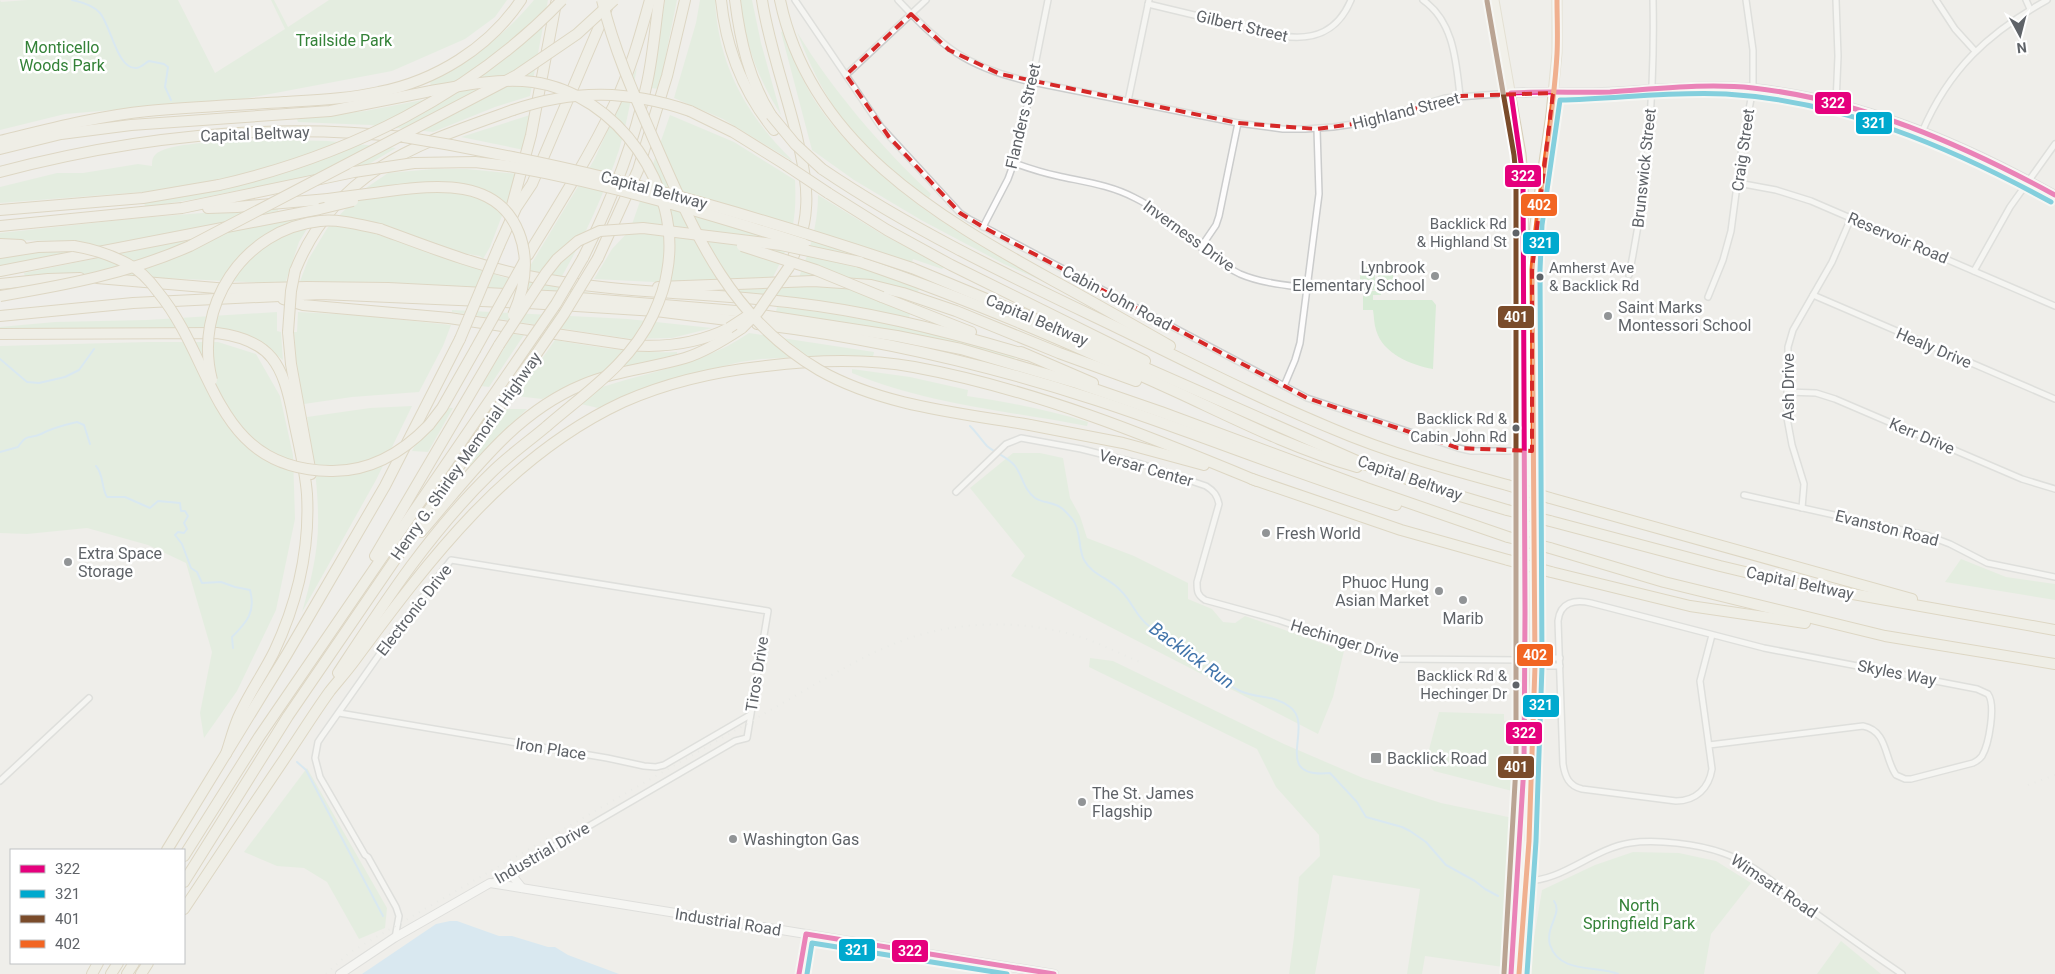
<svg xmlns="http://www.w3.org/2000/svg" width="2055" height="974" font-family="Roboto,sans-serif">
<rect width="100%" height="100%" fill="#efeeea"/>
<g fill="#d8ebd6">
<path d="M0,0l1,2 26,-2h151l37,73 70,-44 -14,-29h3l14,27 41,-27h178l-12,17 -30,22 -73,32 -149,28 -178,15 -65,16z"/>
<path d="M534,0h14l-18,96 -35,11 -62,25 -63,-7 -72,-3 -1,-3 68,-8 68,-13 -3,-16c40,-20 75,-47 104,-82z"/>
<path d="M665,0h12l-18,89 -8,-1z"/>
<path d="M700,0h15c3,65 31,114 76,159l1,2 -69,-42 -49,-21 22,-75z"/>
<path d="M741,0h11l9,43 20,72c-22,-35 -38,-74 -40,-115z"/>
<path d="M784,31c9,26 19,53 35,76 36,52 97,100 151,132 12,7 72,38 75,43l-41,-18 -83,-44 -67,-40 -42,-30 -31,-118z"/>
<path d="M797,32c35,58 85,116 134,162l-2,4h-3c-34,-25 -76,-63 -97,-99 -13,-21 -23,-44 -32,-67z"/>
<path d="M637,67c-5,27 -10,56 -18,83 -15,44 -34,86 -57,126l-35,-5 67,-111z"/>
<path d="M530,115l-6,35 -63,-13z"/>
<path d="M670,115l64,27 61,38c2,40 -3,61 -22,97l-119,5 -60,-3 18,-30 18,-19z"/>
<path d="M286,140l42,1 68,7 -27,16 -173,35 -51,8 -2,-15 -143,11v-16l57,-14h26l55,-9 14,2c0,-4 0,-8 3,-11 14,-16 108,-14 131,-15z"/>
<path d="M433,169h34l51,5 -28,73 -7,12 -3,-3 -18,-3 -80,-28 -3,10 124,42 89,16 -239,-11h-36l-18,2 9,-24 20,-33 38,-39 22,-15z"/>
<path d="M818,195l62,38 64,34 -2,2 -29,-10 -8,24 14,6 -1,3c-43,-12 -75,-15 -119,-15 11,-27 19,-53 19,-82z"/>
<path d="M278,207v4l-177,36 -36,-6 -65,-1v-7l139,-15z"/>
<path d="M316,214l-17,28 -14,42 -202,-10 -58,3 -1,-4z"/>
<path d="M66,251l14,1 -80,15v-10l38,-5z"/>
<rect x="1360" y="266" width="15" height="24"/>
<path d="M1378,267h13l2,6v17h-12v5h-8v5h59l4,5 -3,64c-22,-4 -50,-15 -57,-39 -2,-6 -2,-14 -3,-20h-10v-19h15z"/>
<path d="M804,286l49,1 24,13 33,14 -1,4 -185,-26v-5z"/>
<path d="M777,307c81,8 159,26 238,50l-1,3c-79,-19 -158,-36 -238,-48z"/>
<path d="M452,310l176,9 84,9 -40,10 -41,1 -179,-27z"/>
<path d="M277,312v19l4,1 2,28 -29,-22 -18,-6 -236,-1v-4l55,-5 92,-2z"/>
<path d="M298,312l59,3 94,10 -8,21 -24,46 -67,5 -48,7 -7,-34 -3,-38h3z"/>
<path d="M749,333l125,19 -1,5 -38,-2 -74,4 -21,3 -57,14 -80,33 -36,-8c60,-29 126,-29 182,-68z"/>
<path d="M513,334l11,1 -35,52 -8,-1z"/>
<path d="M555,340c41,7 80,14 122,12v2l-87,23 -48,22 -26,-3z"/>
<path d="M147,342h71l38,12 24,42 13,59 2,64 -19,91 -39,81 -33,47 -4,-25 12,-61 -26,-89 -38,-18 -61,-17 -60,6 -27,-1v-187z"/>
<path d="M852,369l58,8 58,13 -1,6c41,6 81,14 121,26l-1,4c-79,-15 -160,-22 -235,-53z"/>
<path d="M412,406l-36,74 -74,132c9,-31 17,-63 16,-96 0,-33 -6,-66 -11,-99l63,-9z"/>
<path d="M435,407l18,1 -25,44 -16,-1z"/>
<path d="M507,409h20l-60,60z"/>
<path d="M1013,453h27l23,5 7,40 10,18 7,22 47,18 54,27v16l24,10 11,13 12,1 10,-7 99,35 -11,46 -15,37 -307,-158 14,-20 -55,-68z"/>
<path d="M1961,559l45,18 49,7v16l-110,-18z"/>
<path d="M1090,658l23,3 171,83 79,34 78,25 72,15 -10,149 -78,-11 -3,18h-15l13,-85 -87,-14 -18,99h-26l5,-37 5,-60 21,-21 -1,-21 -43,-48 -19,-38 -168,-82z"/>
<path d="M1439,712l65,2v7h14l-2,71 -82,-21 -8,-10z"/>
<path d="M307,768l80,140 -2,20 -26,11 -32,-57 -23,-14 -27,-2 -33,-14z"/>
<path d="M1633,852l46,1 37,8 35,22 -40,51 -7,40h-176l14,-84 53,-25z"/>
<path d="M1841,941l40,33h-64z"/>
</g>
<path fill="#bfe0f9" d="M450,921h7l42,15h13l36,11h7l13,8 51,19h-257l74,-50z"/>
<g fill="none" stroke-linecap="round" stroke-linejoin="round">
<g stroke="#bfe0f9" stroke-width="2">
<path d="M72,0c10,2 21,5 28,13 11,13 17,56 36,55 5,0 9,-5 13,-7l15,3 4,3 -3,20 6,13"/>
<path d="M0,359l27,23 12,1 26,-6 14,-7 15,-21"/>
<path d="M970,426c6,6 11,13 17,20 8,7 21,11 28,20 8,10 8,23 20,32 6,4 14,4 21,7 6,2 13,10 17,15 8,10 5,28 11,40 9,16 26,18 37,31 11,10 15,26 28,35 3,3 7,4 10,6 5,3 8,9 14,12 7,3 15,4 21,8 16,12 28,31 46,39 18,8 33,3 50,16 26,19 -21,72 40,66l27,29 9,15 36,10 8,4 16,11 20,23 29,16 10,8 13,7"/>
<path d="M0,452l18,-5c10,-15 11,-7 23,-13 11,-6 23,-9 36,-12l7,3 6,19"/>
<path d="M96,466c8,9 5,21 11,31h18l25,11 8,-7 22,2 1,8h4l3,5 -4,7 3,6 -3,4 -6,-1 -3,3 7,9 9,24 6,4 5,11 19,-1 14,5 15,3c6,22 -3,32 -18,47l1,11"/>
<path d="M297,762l9,8 77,146"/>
<path d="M1554,901c9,13 -9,25 -4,44 10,29 45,20 68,29"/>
</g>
<g stroke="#cbcccc" stroke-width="8">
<g id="street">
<path d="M795,0l86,127 79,86 9,6 338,179 151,50 13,3h54"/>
<path d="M898,0c44,47 69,68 134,82l206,41 45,6h22l28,-2 34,-5 78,-24 66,-5"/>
<path d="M1423,0c31,22 33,61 37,96"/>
<path d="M1836,0l2,56 -2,48"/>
<path d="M1936,0l19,29 20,22"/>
<path d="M2026,0l4,9"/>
<path d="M1148,4l134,32c33,5 56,-5 69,-36"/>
<path d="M846,75l80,-75"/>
<path d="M1128,101l21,-101"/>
<path d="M1922,132c27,-63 66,-99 125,-132"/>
<path d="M1014,163c14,5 29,10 44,13 27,6 52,9 77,22 39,19 66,57 105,76 21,9 45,11 67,14"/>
<path d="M1738,183l38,7 35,11 244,105"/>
<path d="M983,227l25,-48 10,-28 30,-151"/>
<path d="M1201,247l15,-22 3,-9 19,-93"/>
<path d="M1974,271l36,-64 45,-63"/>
<path d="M1629,275c18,-87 26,-186 24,-275"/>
<path d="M1813,295l242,104"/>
<path d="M1708,297l15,-37 8,-29 11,-84 11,-59v-38l-7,-50"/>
<path d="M1284,386l11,-26 5,-17 7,-55 12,-94 -2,-65"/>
<path d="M1787,392l29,1 19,6 187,80 33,10"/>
<path d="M956,492l50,-48 15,-6 60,11 60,15 65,22c8,5 11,9 13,18l-22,78c0,9 0,13 8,18l73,20 117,39 129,1 12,-2h24"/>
<path d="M1744,495l185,41 21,8 37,19 68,14"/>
<path d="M1802,508l2,-24 -12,-39 -5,-27 1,-71 5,-17 39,-68 19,-44"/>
<path d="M1524,660l11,6h25"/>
<path d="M339,713l268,45 37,8 12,1 8,-2 86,-50"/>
<path d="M1709,745l154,-19c25,5 21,32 33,49l9,4h6l62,-16c4,-2 7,-4 9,-7 7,-12 14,-51 6,-62l-11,-5 -213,-41 -173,-45c-16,-4 -31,-1 -33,18l5,143c2,13 6,22 19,25l94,12c20,0 33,-13 36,-32l-12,-88 12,-46"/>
<path d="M0,781l89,-83"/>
<path d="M1524,881c38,1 68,-32 106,-38 26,-4 68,1 93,10 27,9 51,30 74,47 35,25 69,50 105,74"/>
<path d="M395,938l4,-22 -3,-9 -28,-50 -3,-2 -45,-78 -5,-19 3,-16 4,-6 71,-101 58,-75 317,51 -21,127 -12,3 -244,142"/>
<path d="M799,974l7,-40"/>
</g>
</g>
<g stroke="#cacacb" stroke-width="10">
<g id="secondary">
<path d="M1511,93c30,-2 60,0 91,-1 50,-2 100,-9 151,-4 106,11 210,55 302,107"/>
<path d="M515,868l-1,10 8,10"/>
<path d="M340,974l54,-36 96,-55 564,91"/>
</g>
</g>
<g stroke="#d7ceb8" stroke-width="11">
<g id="primary">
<path d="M1494,0l27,154 2,23 1,589 -6,114 -7,94"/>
<path d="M1519,974l10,-133 6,-175 -3,-215v-181l3,-46 16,-110 6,-61v-53"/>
</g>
</g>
<g stroke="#c8b996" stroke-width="12">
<g id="highway">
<path d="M721,0c5,48 22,92 53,130"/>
<path d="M735,0c5,40 14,80 36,115"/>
<path d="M762,0c7,46 24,91 35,137 5,23 11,48 9,71 -1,21 -9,40 -17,59"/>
<path d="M780,0c30,143 156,216 274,281 39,21 77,43 116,65"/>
<path d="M690,111l43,21 53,33"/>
<path d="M0,141c49,-12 98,-25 148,-30 46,-4 91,-6 136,-9 32,-2 64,-3 95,-10 56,-11 110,-44 142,-92"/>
<path d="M451,145l61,12"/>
<path d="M0,149l61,-15 70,-9 199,-14 101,-20"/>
<path d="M414,163l61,-1 33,4"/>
<path d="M822,169c93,63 194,110 294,158 72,35 144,72 217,102 56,24 115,40 174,56"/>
<path d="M0,172c132,-35 267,-50 403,-35"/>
<path d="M828,193l59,37 64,35 194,96"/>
<path d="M208,208l29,-1 91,-8"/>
<path d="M511,209l20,-74 25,-132"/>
<path d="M0,210l143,-12 76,-13"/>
<path d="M0,226l182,-18 172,-36"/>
<path d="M380,229c49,18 97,37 148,47 87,18 179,16 267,27 79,9 156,29 232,52"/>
<path d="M0,244l21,1"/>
<path d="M499,246l17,-38 16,-24 75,-176"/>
<path d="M0,253l38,-6 36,-1"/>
<path d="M528,255c30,-49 61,-98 86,-150 16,-33 26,-69 36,-105"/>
<path d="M583,258c28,-56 51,-114 64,-175 6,-27 8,-55 12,-83"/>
<path d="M598,258l40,-88 29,-94 18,-76"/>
<path d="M860,262c109,37 214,83 319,131 58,27 115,56 178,74"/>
<path d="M912,268l125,52 327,144 69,24 74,22"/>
<path d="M0,271l320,-62"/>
<path d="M295,271c41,-102 123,-127 218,-161"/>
<path d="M97,278l131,11 79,-2 81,1 179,9 169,14 161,25 64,13 116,34 84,29 205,76 142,49"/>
<path d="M0,284l48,-5 32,-1"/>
<path d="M658,287l155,-6 58,4 32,8 53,18 103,42 77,28"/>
<path d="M882,297l89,35"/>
<path d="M283,299l20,6 146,13 180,27c35,3 68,-1 100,-17"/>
<path d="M0,316l133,-13 188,-9 207,9 128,8 87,11"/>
<path d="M757,324c116,14 229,40 339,76 101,33 199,74 300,105"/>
<path d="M288,332l3,32 20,110"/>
<path d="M0,334l217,-1c55,7 66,32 76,83 5,26 12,52 14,78 3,54 -10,109 -33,158 -11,22 -26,43 -36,66 -5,12 -8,24 -12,36"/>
<path d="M1021,352l72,31"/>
<path d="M429,425l13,-17 33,-58"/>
<path d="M1030,425l93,18 81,22"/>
<path d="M1252,479l149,51 107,30"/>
<path d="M1550,498l362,101"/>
<path d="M1550,521l170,45 71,17 264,47"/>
<path d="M421,532c48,-55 91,-118 161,-147 32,-14 69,-17 103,-27 20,-6 39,-18 57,-30"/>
<path d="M1550,548l114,34 221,54 170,28"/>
<path d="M375,556l124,-211"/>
<path d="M1551,572l139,34 115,17"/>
<path d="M338,673c46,-70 92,-141 153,-200 17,-17 37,-31 56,-47"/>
<path d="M167,850l120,-196 98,-168 75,-147"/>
<path d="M184,856l75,-119 266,-388"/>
<path d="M184,882l104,-166 202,-295 24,-37 23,-31"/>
<path d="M184,909c33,-50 67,-101 101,-151 15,-22 29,-45 45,-67 8,-10 17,-20 25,-31 74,-100 152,-204 268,-258 45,-20 95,-31 143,-36 49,-6 99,-8 148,1 119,22 232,68 343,114"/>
<path d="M92,974l6,-11"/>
<path d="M111,974l7,-11"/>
<path d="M127,974l7,-11"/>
<path d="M141,974l7,-11"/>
</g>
</g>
<use href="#street" stroke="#fdfcfc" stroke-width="5"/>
<use href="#secondary" stroke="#fdfcfc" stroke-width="8"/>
<use href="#primary" stroke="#f4f2e9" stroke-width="9"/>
<use href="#highway" stroke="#f0ede3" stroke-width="10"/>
<g stroke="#e4e4e4" stroke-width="2" stroke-dasharray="1 6" stroke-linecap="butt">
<path d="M2028,785l27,-10"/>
<path d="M326,974l23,-21 48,-28 424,-244c20,-11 40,-23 61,-32 62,-29 137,-32 202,-11 19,7 37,16 56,24"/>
</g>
<g stroke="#c8b996" stroke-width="12" stroke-linecap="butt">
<g id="highway-bridge">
<path d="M602,0c12,50 33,97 54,145 39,89 74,173 163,225 63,36 141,43 211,55"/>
<path d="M431,91c33,-6 68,-13 102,-9 85,12 150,106 134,190 -2,15 -8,30 -14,43 -22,48 -68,78 -106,111"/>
<path d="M513,110c61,-21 116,-20 177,1"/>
<path d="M771,115l24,29 27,25"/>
<path d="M404,137l47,8"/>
<path d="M512,157c136,27 268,67 400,111"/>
<path d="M786,165l42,28"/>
<path d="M508,166c101,18 199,47 296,78"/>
<path d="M354,172l60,-9"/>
<path d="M219,185c128,-29 252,-90 343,-185"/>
<path d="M328,199c20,-3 41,-5 61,-8 47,-6 109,-13 130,42 11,28 6,55 -6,82"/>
<path d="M320,209l33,-8"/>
<path d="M74,246c18,3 37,9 54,18 12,6 22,17 30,28 58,70 55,177 172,179 40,1 72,-18 99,-46"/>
<path d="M742,246l74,24 66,27"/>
<path d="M0,296c66,-11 129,-23 190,-50l327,-171 60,-41 37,-34"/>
<path d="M729,328l20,-13"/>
<path d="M742,328l16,-16 31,-45"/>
<path d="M288,332l3,-41 4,-20"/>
<path d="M460,339l39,-93"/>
<path d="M499,345l47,-72 11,-14 21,-18 22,-10 43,-3 138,17 79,17"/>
<path d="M525,349l31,-45 27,-46"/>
<path d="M475,350l49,-88"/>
<path d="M537,353l27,-39 34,-56"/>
<path d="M212,380c-19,-73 31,-151 108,-159 20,-2 41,4 60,8"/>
<path d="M1507,485l43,13"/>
<path d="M1507,510l43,11"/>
<path d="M1508,537l42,11"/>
<path d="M1508,560l43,12"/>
</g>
</g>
<use href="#highway-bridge" stroke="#f0ede3" stroke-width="10"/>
<g stroke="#fff" stroke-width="9">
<g id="bus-1">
<path d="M799,974l7,-40 248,40"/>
<path d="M1511,974l13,-208 1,-153 -2,-436 -12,-84c33,-2 66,0 99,-1 47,-3 96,-9 143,-4 108,12 208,56 302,107"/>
</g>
</g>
<g stroke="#fff" stroke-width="9">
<g id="bus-2">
<path d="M807,974l5,-31 195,31"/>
<path d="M1527,974l9,-133 6,-175 -2,-396 2,-45 18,-125c55,-1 111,-9 166,-6 117,7 224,53 325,108"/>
</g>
</g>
<g stroke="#fff" stroke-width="9">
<path id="bus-3" d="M1487,1l27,154 2,22v589l-12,207"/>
</g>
<g stroke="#fff" stroke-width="9">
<path id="bus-4" d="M1519,974l10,-133 6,-175 -3,-396c5,-73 21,-144 25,-216 1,-18 0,-36 0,-54"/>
</g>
<use href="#bus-1" stroke="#e5007d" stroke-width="5"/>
<use href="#bus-2" stroke="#00a9ce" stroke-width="5"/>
<use href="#bus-3" stroke="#7a4b2a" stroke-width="5"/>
<use href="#bus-4" stroke="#f26522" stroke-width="5"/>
</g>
<path d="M0 0H2055V974H0ZM911,14l38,36 51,24 238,49 79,6 50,-7 93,-26 93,-3 -21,177v181l-74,-3 -151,-50 -324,-171 -23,-14 -71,-76 -43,-62z" fill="#efeeea" fill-opacity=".55" fill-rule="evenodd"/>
<path fill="none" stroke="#d62828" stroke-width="4" stroke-dasharray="10 6" stroke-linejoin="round" d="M911,14l38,36 51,24 238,49 79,6 50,-7 93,-26 93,-3 -21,177v181l-74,-3 -151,-50 -324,-171 -23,-14 -71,-76 -43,-62z"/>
<g fill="#5f6368" stroke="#fff" stroke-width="2">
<circle cx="1516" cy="233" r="4.5"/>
<circle cx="1540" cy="277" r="4.5"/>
<circle cx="1516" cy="428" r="4.5"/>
<circle cx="1516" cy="685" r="4.5"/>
</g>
<g fill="#919496" stroke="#fff" stroke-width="2">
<circle cx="1435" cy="276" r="5"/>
<circle cx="1608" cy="316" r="5"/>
<circle cx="1266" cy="533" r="5"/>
<circle cx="68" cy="562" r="5"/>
<circle cx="1439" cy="591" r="5"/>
<circle cx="1463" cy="600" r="5"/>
<rect x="1370" y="752" width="12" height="12" rx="2.5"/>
<circle cx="1082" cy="802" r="5"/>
<circle cx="733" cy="839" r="5"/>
</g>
<g text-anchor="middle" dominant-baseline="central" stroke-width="5" stroke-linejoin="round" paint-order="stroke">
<g font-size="15" fill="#5f6368" stroke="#fff" text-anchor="end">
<text x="1507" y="224">Backlick Rd<tspan x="1507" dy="18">&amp; Highland St</tspan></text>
<text x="1549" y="268" text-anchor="start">Amherst Ave<tspan x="1549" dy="18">&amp; Backlick Rd</tspan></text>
<text x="1507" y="419">Backlick Rd &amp;<tspan x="1507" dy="18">Cabin John Rd</tspan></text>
<text x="1507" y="676">Backlick Rd &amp;<tspan x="1507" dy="18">Hechinger Dr</tspan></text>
</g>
<g font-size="16" fill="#5f6368" stroke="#fff">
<text transform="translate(1242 26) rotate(13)">Gilbert Street</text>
<text transform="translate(1406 111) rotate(-14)">Highland Street</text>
<text transform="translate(1023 116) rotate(-77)">Flanders Street</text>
<text transform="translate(255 134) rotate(-2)">Capital Beltway</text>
<text transform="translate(1743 150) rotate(-82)">Craig Street</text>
<text transform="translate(1644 168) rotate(-84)">Brunswick Street</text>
<text transform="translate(654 190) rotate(15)">Capital Beltway</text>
<text transform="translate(1189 236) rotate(36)">Inverness Drive</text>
<text transform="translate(1898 238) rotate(23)">Reservoir Road</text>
<text transform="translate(1117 298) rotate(28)">Cabin John Road</text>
<text transform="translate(1037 320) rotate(23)">Capital Beltway</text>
<text transform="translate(1934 348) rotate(23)">Healy Drive</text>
<text transform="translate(1788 387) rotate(-90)">Ash Drive</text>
<text transform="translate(1922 436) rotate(23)">Kerr Drive</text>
<text transform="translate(466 456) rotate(-55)">Henry G. Shirley Memorial Highway</text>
<text transform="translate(1146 468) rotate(16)">Versar Center</text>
<text transform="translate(1410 478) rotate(19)">Capital Beltway</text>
<text transform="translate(1887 528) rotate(14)">Evanston Road</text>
<text transform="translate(1800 583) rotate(12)">Capital Beltway</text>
<text transform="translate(414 610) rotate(-52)">Electronic Drive</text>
<text transform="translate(1345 641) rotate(17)">Hechinger Drive</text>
<text transform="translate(1897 673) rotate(11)">Skyles Way</text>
<text transform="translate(757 674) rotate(-81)">Tiros Drive</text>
<text transform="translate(551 749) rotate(9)">Iron Place</text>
<text transform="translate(542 853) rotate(-30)">Industrial Drive</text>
<text transform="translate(1774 886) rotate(34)">Wimsatt Road</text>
<text transform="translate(728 922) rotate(9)">Industrial Road</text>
</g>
<g font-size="16" fill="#348238" stroke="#fff">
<text x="344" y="40">Trailside Park</text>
<text x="62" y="47">Monticello<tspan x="62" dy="18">Woods Park</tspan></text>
<text x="1639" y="905">North<tspan x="1639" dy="18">Springfield Park</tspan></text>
</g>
<g font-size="16" fill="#5f6368" stroke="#fff" text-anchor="start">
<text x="1425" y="267" text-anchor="end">Lynbrook<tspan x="1425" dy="18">Elementary School</tspan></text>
<text x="1618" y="307">Saint Marks<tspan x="1618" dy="18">Montessori School</tspan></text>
<text x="1276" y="533">Fresh World</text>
<text x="78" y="553">Extra Space<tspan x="78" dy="18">Storage</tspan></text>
<text x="1429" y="582" text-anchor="end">Phuoc Hung<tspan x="1429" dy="18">Asian Market</tspan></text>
<text x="1463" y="618" text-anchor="middle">Marib</text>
<text x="1387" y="758">Backlick Road</text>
<text x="1092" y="793">The St. James<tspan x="1092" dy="18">Flagship</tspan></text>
<text x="743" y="839">Washington Gas</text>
</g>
<g font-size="18" font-style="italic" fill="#4174aa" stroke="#fff">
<text transform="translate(1192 655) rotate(36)">Backlick Run</text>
</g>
</g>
<g stroke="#fff" stroke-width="2">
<rect x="1814" y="91" width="38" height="24" rx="5" fill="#e5007d"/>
<rect x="1855" y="111" width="38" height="24" rx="5" fill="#00a9ce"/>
<rect x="1504" y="164" width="38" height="24" rx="5" fill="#e5007d"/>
<rect x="1520" y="193" width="38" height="24" rx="5" fill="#f26522"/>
<rect x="1522" y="231" width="38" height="24" rx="5" fill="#00a9ce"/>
<rect x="1497" y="305" width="38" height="24" rx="5" fill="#7a4b2a"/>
<rect x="1516" y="643" width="38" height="24" rx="5" fill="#f26522"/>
<rect x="1522" y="694" width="38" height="24" rx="5" fill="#00a9ce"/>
<rect x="1505" y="721" width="38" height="24" rx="5" fill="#e5007d"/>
<rect x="1497" y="755" width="38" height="24" rx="5" fill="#7a4b2a"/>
<rect x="838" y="938" width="38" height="24" rx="5" fill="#00a9ce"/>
<rect x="891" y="939" width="38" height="24" rx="5" fill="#e5007d"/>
</g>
<g font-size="14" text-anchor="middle" font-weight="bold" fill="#fff">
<text x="1833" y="108">322</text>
<text x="1874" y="128">321</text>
<text x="1523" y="181">322</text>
<text x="1539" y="210">402</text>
<text x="1541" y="248">321</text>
<text x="1516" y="322">401</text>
<text x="1535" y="660">402</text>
<text x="1541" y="710">321</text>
<text x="1524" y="738">322</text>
<text x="1516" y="772">401</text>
<text x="857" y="955">321</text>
<text x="910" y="956">322</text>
</g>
<rect x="10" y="849" width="175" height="115" fill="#ffffff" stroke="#bfc1c3"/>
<rect x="20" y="865" width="25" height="8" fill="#e5007d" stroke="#bfc1c3"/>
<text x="55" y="874" font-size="15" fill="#5f6368">322</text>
<rect x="20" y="890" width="25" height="8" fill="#00a9ce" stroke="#bfc1c3"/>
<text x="55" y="899" font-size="15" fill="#5f6368">321</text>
<rect x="20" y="915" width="25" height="8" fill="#7a4b2a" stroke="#bfc1c3"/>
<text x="55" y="924" font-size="15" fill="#5f6368">401</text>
<rect x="20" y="940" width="25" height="8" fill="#f26522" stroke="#bfc1c3"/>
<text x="55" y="949" font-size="15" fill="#5f6368">402</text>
<g transform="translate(2020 35) rotate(173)" stroke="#ffffff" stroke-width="4" paint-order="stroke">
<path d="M0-4L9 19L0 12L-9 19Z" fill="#5f6368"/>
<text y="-8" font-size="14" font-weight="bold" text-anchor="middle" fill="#5f6368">N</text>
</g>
</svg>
